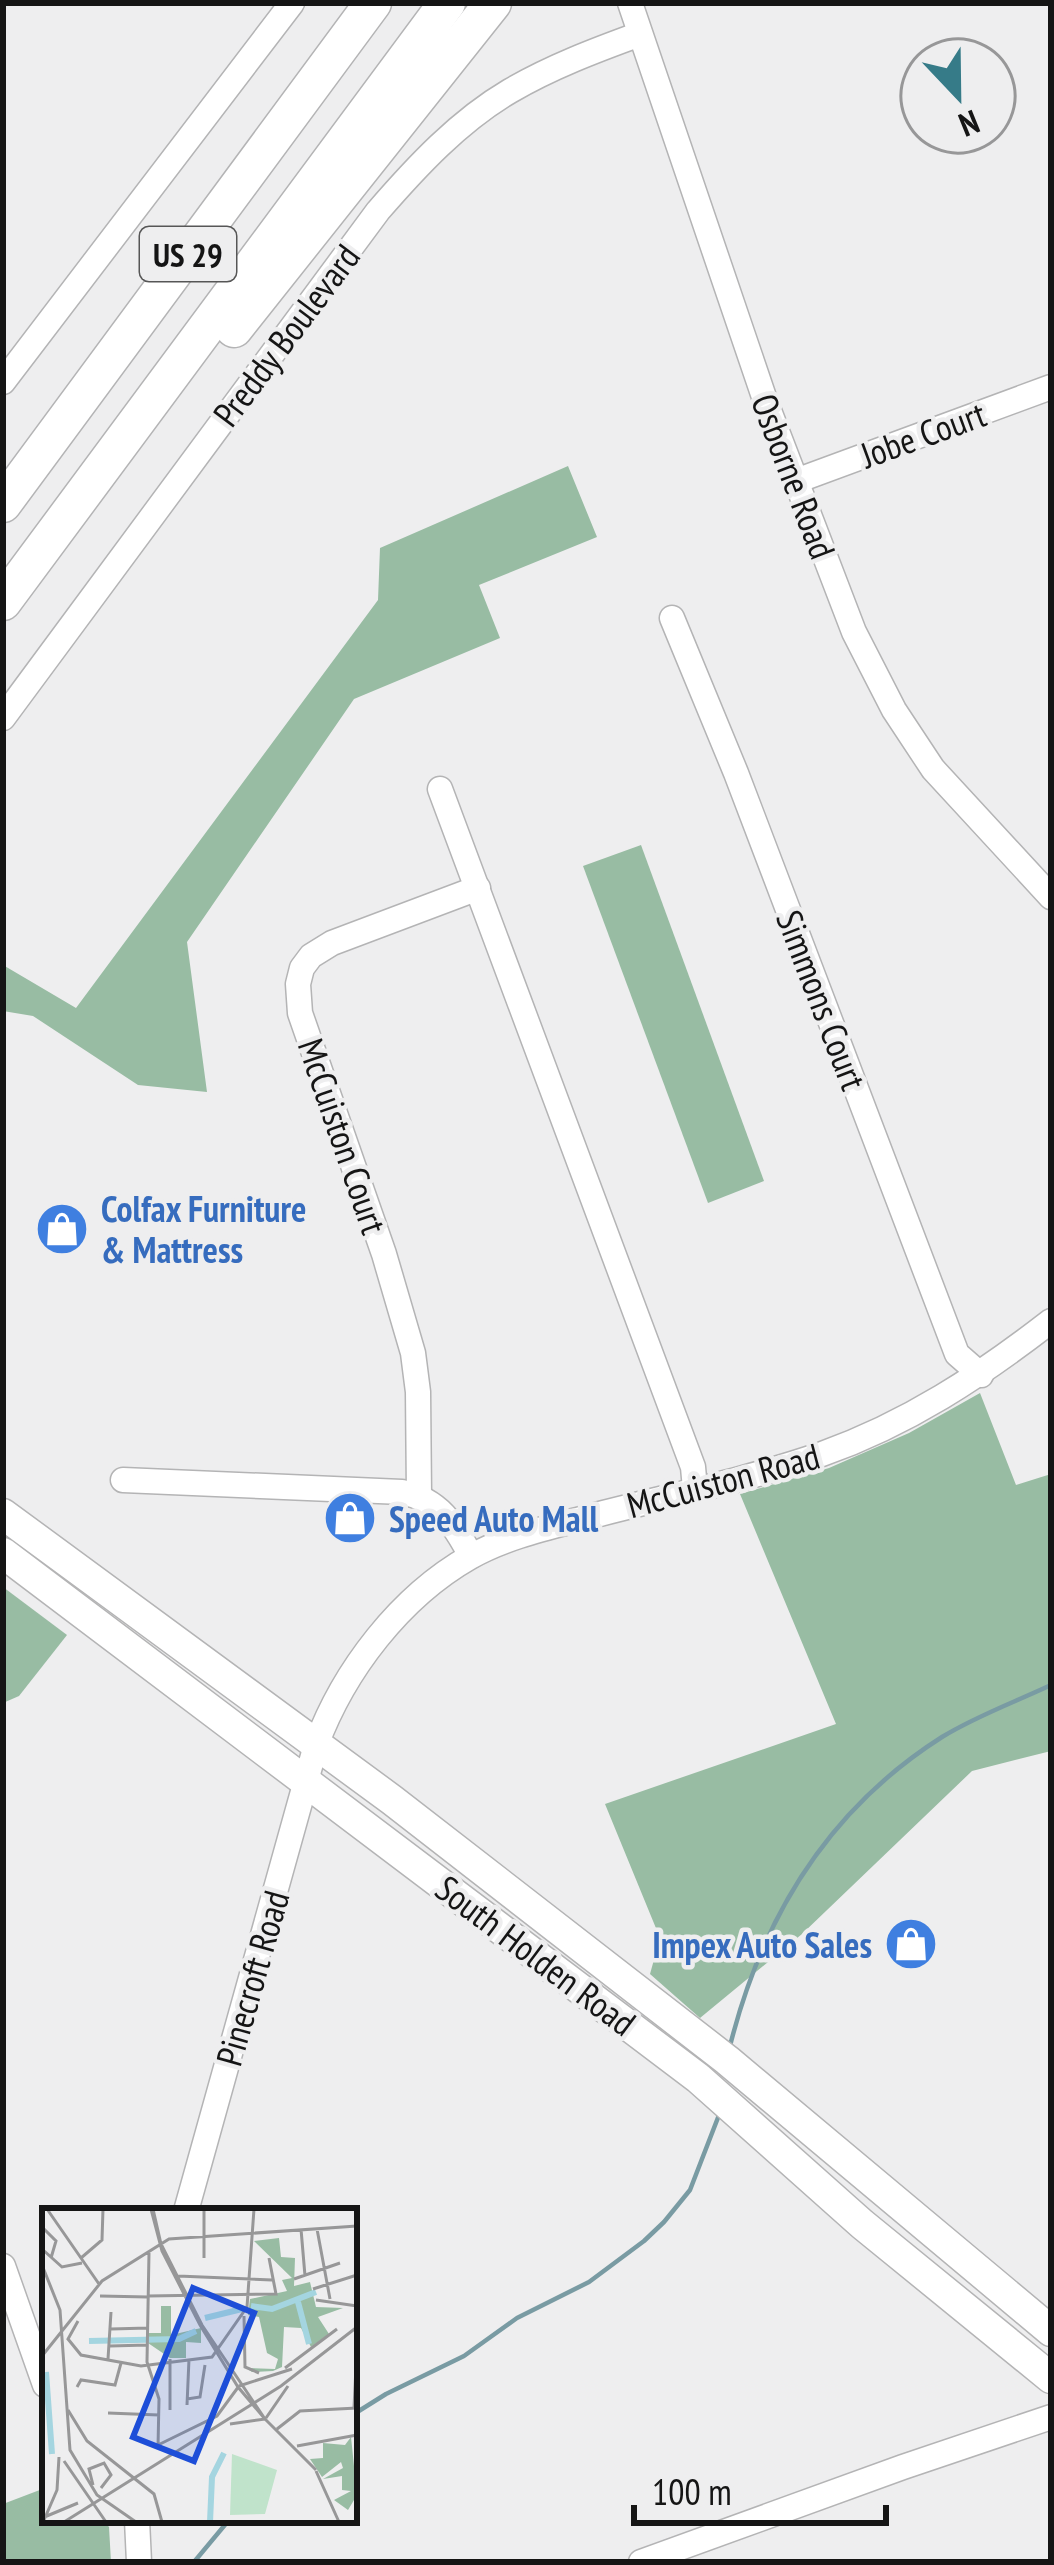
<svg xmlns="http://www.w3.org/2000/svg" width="1054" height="2565" font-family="'PT Sans Narrow',sans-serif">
<rect width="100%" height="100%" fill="#eeeeef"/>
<g fill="#98bca3">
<path d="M568,466l29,71 -118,48 21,53 -146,61 -167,243 20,150 -69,-7 -105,-69 -30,-5v-46l73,43 302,-408 2,-52z"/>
<path d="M641,845l123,336 -56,22 -125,-337z"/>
<path d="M980,1393l36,92 35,-11v277l-79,20 -170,163 -102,84 -50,-44 10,-36 -55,-134 231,-80 -96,-230 89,-26 80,-35z"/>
<path d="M3,1587l64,48 -48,61 -16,7z"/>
<path d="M45,2488v32h58l6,7 2,35h-108v-58z"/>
</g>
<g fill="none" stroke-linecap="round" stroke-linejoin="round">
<g stroke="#799ba3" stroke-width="4.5">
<path d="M729,2050c32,-131 98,-240 213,-313 34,-21 73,-35 109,-52"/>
<path d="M354,2414l32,-20 78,-38 53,-38 72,-36 55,-41 20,-19 26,-32 29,-75"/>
<path d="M194,2562l35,-42"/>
</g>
<g stroke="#b4b4b5" stroke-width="27">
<g id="minor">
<path d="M630,3l135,397 89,232 40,78 39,59 118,128"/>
<path d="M3,382l289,-379"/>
<path d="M796,481l255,-94"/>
<path d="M672,618l64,155 221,581 24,21"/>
<path d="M3,718l375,-507c39,-45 81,-90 132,-120 41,-24 86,-41 130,-57"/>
<path d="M440,789l253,678 2,22"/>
<path d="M123,1480l279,12c37,8 52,32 69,64"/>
<path d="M419,1496l-1,-104 -5,-39 -29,-99 -84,-241 -2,-29 4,-16 9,-12 21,-13 146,-55"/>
<path d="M186,2211l130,-466c28,-75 84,-148 154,-188 37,-21 81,-30 122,-41 76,-20 155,-36 230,-62 85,-30 158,-78 229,-133"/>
<path d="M3,2266l42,119"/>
<path d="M137,2520l2,42"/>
<path d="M641,2562l262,-95 148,-50"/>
</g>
</g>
<g stroke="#b4b4b5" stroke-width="33">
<g id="major">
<path d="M3,1514l389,286 335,260 324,271"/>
<path d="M3,1553l695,525 164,146 189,154"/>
</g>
</g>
<g stroke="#b4b4b5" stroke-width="39">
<g id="highway">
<path d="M234,329l259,-326"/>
<path d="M3,504l370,-501"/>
<path d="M3,602l444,-599"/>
</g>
</g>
<use href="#minor" stroke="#fff" stroke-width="24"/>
<use href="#major" stroke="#fff" stroke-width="30"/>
<use href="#highway" stroke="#fff" stroke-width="36"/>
</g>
<defs>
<g id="shop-disc" transform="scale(2.7)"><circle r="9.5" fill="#3f7fe0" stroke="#eeeeef"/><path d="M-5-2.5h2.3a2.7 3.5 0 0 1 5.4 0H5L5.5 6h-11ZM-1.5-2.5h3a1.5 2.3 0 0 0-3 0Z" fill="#fff"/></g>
</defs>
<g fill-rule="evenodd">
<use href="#shop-disc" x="62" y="1229"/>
<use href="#shop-disc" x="350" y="1518"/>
<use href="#shop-disc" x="911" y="1944"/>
</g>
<g text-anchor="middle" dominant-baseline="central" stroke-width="9" stroke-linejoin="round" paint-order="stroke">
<rect fill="#eeeeef" stroke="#565656" stroke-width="3" x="140" y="227" width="96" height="54" rx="9"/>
<g font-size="33" font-weight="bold" fill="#151515">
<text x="188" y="254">US 29</text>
</g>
<g font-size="36" fill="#151515" stroke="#eeeeef">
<text transform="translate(286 335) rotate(-53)">Preddy Boulevard</text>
<text transform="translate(923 434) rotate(-20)">Jobe Court</text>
<text transform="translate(794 476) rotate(69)">Osborne Road</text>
<text transform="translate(822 1000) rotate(69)">Simmons Court</text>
<text transform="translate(343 1136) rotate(71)">McCuiston Court</text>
<text transform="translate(723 1480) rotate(-15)">McCuiston Road</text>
<text transform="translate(536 1955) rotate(37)">South Holden Road</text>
<text transform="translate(252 1978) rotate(-74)">Pinecroft Road</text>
</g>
<g font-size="36" font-weight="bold" fill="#366cbe" stroke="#eeeeef" text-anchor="start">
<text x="101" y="1208">Colfax Furniture<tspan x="101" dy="41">&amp; Mattress</tspan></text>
<text x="389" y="1518">Speed Auto Mall</text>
<text x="872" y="1944" text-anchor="end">Impex Auto Sales</text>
</g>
</g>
<g transform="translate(42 2208)">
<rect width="315" height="315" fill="#eeeeef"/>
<path d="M190,246l45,16 -12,44 -35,1z" fill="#c0e3cb"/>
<path d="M237,30l2,19 14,1 -1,28 16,-4 6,25 27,1 -25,9 11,17 -18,13 -10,-19 -17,-1 -2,40 -9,4 -21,1 -6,-4 29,1 3,-10 -11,-6 -8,-36 -11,-2 2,-16 37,-8 -5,-11 10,-2 -38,-37zM119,98h10v29l30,-7v15l-15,-1v16h-16l-22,-15 1,-10h12zM309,229l6,58 -9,15 -14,-10 17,-9 -9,-1v-14l-19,3 20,-11 -2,-6 -19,15 -12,-18 13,-1v-15l22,2z" fill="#98bca3"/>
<path fill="none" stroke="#a4d5e0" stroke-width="6" d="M256,94l11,42M209,98l21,3 44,-17M163,110l37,-9M47,133l90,-2 17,-8M4,164l6,82M168,314l2,-45 12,-24"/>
<path fill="none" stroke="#979798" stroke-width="3" d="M5,1l52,75M109,1l11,42 38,74 38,62 27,32 -63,-94 -41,-81 -8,-35M0,19l14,14 -5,17M259,21l4,47M275,21l13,70M0,41l20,18 20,-4M107,45l-2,109 12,37 -1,48M39,50l21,-18 1,-31M162,50v-49M0,57l18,45 10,140 27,45 39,27M136,68l94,4M252,71l46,-16M271,81l44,-14M58,88l48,1M106,88l128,-2 -7,-36M274,92l41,6M202,108l1,51 14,6M36,113l-10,18 13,16 60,11 71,-9 35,-50 7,-98M69,121l37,-1M68,138l37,-1M0,148l60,-75 67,-42 188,-13M66,151l3,-47M128,151v51M243,160l52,-39M197,178l53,-17M35,179l4,-7 34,5 6,-22M145,191l13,-2 5,-32M145,197l2,-46M312,200l3,-62M26,202l19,31 67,53 8,28M66,205l51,2M224,210l22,-32M188,216l35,-5 51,51M235,221l23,-18 57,-3M116,237l59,-29 22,-30M255,238l60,-11M22,253l42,61M274,263l23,51M51,277l-4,-16 15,-6 7,12 -10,13M0,310l36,-15M2,312l13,-30 2,-33M22,314l217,-136 76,-59"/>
<path fill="#1d4ed8" fill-opacity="0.15" stroke="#1d4ed8" stroke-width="6" d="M151,80l61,25 -60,148 -61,-24z"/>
<rect width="315" height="315" fill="none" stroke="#151515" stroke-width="6"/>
</g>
<rect width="1054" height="2565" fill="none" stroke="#151515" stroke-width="12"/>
<g transform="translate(958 96) rotate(158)"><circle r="57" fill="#eeeeef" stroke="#979798" stroke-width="3"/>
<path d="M0-9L21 45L0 30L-21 45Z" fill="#367b88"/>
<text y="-18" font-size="33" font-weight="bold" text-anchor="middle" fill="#151515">N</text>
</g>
<path d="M634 2505v18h252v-18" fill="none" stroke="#151515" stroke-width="6"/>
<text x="652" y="2505" font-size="36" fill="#151515" stroke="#eeeeef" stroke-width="9" paint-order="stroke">100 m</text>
</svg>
